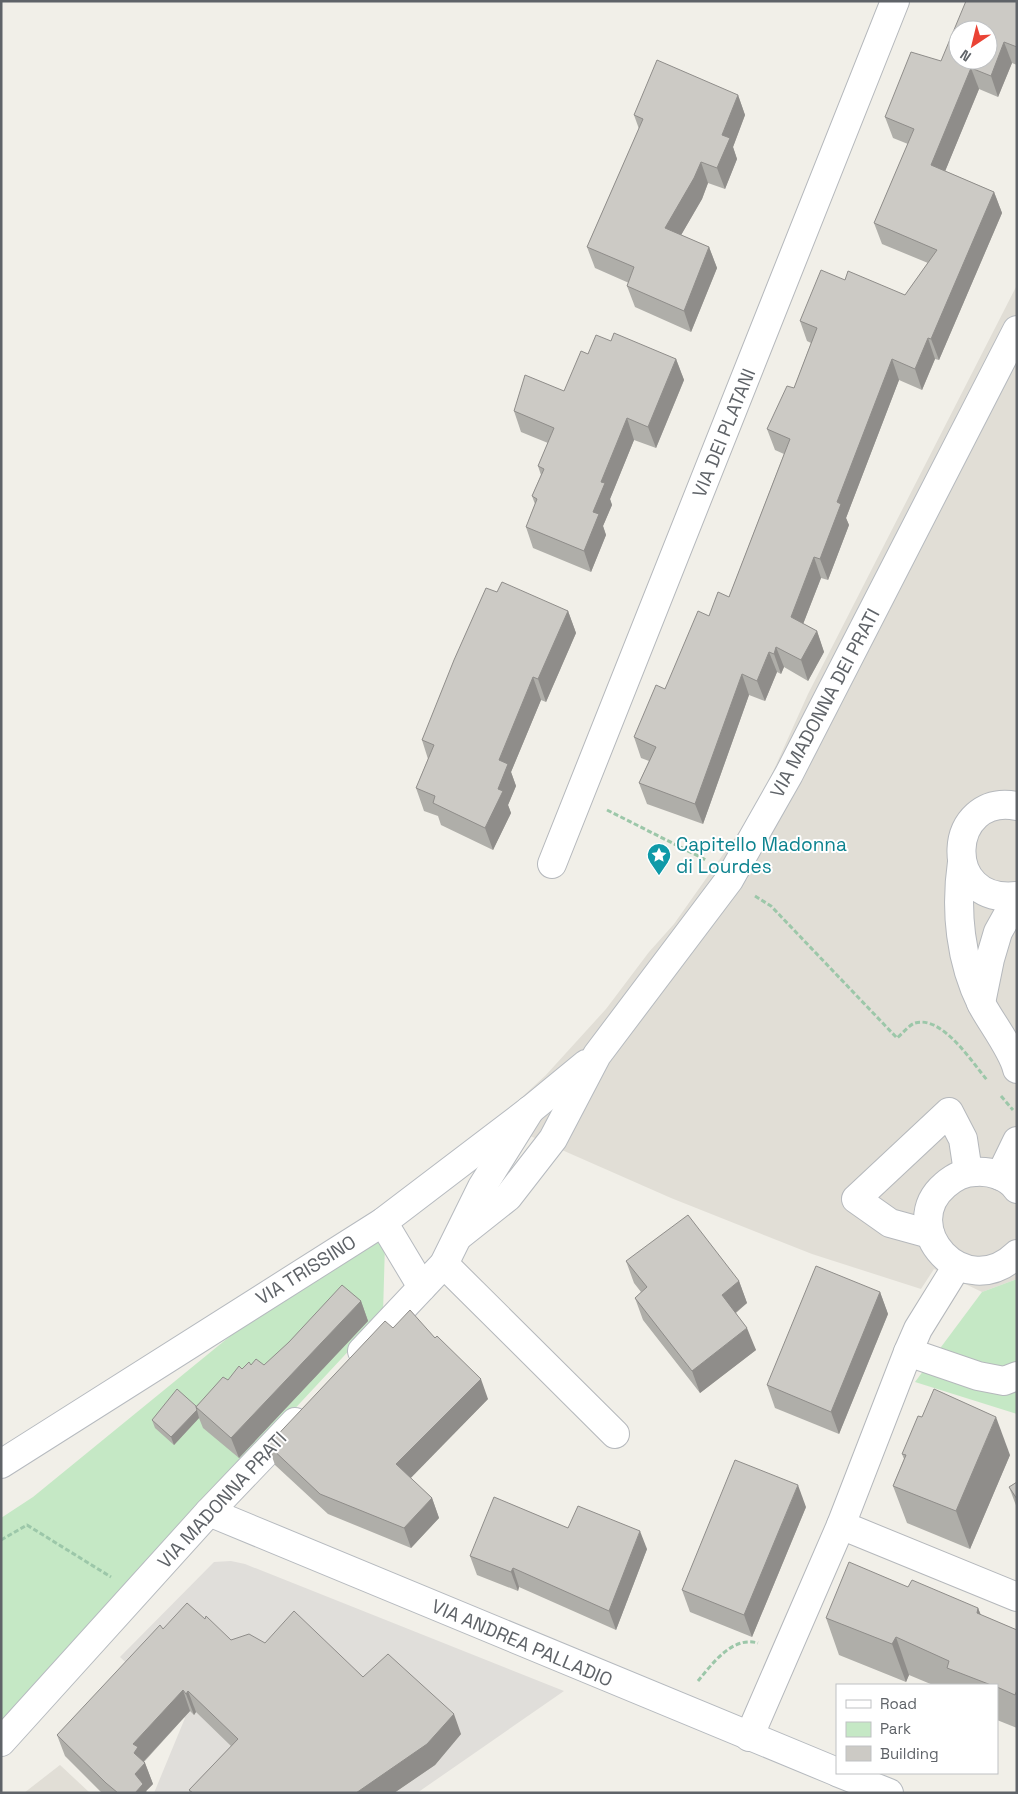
<svg xmlns="http://www.w3.org/2000/svg" width="1018" height="1794" font-family="'Space Grotesk',sans-serif">
<rect width="100%" height="100%" fill="#f1efe8"/>
<path fill="#e0deda" d="M231,1561l14,3 319,127 -147,102h-263l31,-75 -65,-61 94,-95z"/>
<g fill="#e1ded6">
<path d="M1017,285v994l-35,13 -48,-23 -13,20 -109,-35 -141,-56 -175,-77 50,-46 60,-66 43,-57 25,-28 84,-119 50,-111z"/>
<path d="M60,1765l30,28h-66z"/>
</g>
<g fill="#c5e8c5">
<path d="M386,1209l-3,105 -382,410v-206l32,-21z"/>
<path d="M1017,1279v135l-102,-32 67,-90z"/>
</g>
<g fill="none" stroke-linecap="round" stroke-linejoin="round">
<g stroke="#b5b8bc" stroke-width="30">
<g id="street">
<path d="M1017,806c-70,-14 -78,99 0,90"/>
<path d="M962,862c-7,48 -2,99 20,143 9,17 31,46 35,64"/>
<path d="M552,864l343,-863"/>
<path d="M981,1003l9,-44 8,-27 19,-34"/>
<path d="M1000,1176l17,-35"/>
<path d="M1017,1189c-9,-13 -27,-18 -41,-17 -13,0 -22,5 -31,13 -49,42 19,120 72,69"/>
<path d="M930,1234l-40,-11 -34,-24 93,-87 14,27 5,33"/>
<path d="M444,1264l171,170"/>
<path d="M908,1352l70,24 26,5 13,-5"/>
<path d="M841,1525l67,-173 10,-23 39,-63"/>
<path d="M749,1737l92,-212 176,72"/>
</g>
</g>
<g stroke="#b6babf" stroke-width="30">
<g id="secondary">
<path d="M383,1222l39,65"/>
<path d="M460,1235l48,-38 45,-58 44,-84 132,-175 60,-106 228,-444"/>
<path d="M362,1351l82,-87 38,-77 48,-77"/>
<path d="M1,1464l382,-242 147,-112 56,-46"/>
<path d="M209,1512l628,260"/>
<path d="M1,1742l208,-230 86,-90"/>
<path d="M839,1773l50,20"/>
</g>
</g>
<g stroke="#9cc7a9" stroke-width="3" stroke-dasharray="5 2.5" stroke-linecap="butt">
<path d="M607,810l99,50"/>
<path d="M755,896l16,10 126,132c5,-4 12,-13 18,-15 27,-8 57,39 72,57"/>
<path d="M1001,1096l12,14"/>
<path d="M1,1540l26,-15 84,52"/>
<path d="M698,1681c15,-18 34,-45 60,-38"/>
</g>
<use href="#street" stroke="#fff" stroke-width="28"/>
<use href="#secondary" stroke="#fff" stroke-width="28"/>
</g>
<g fill="#afaea9">
<path d="M1017,1v64l-5,-2 -14,34 -19,-8 -34,82 49,21 8,21 -63,147 -4,-1 -13,31 -23,-10 -53,138 3,7 -21,55 -7,-2 -18,46 14,7 7,21 -16,29 -24,-14 -3,7 -4,-2 -12,29 -16,-6 -46,129 -56,-20 -8,-21 10,-22 -8,-3 -7,-21 31,-48 44,-73 20,-19 55,-143 -9,-4 -8,-21 27,-41 17,-45 -4,-2 -7,-20 45,-41 60,15 23,-32 -46,-19 -8,-21 34,-79 -15,-6 -8,-21 56,-56z"/>
<path d="M738,95l7,20 -12,32 4,12 -12,30 -17,-6 -6,16 -21,36 28,12 8,21 -26,64 -56,-25 -8,-21 2,-3 -34,-15 -8,-21 52,-118 -5,-14z"/>
<path d="M611,341l65,18 8,21 -28,68 -22,-8 -24,59 2,6 -9,21 3,9 -15,37 -58,-24 -7,-21 9,-23 -3,-8 9,-21 -3,-9 10,-23 -27,-11 -7,-21 50,-20 24,-37z"/>
<path d="M497,592l71,19 8,22 -30,69 -5,-2 -30,72 5,14 -8,19 3,8 -18,37 -52,-25 -3,-9 -14,-5 -8,-23 12,-29 -6,-19z"/>
<path d="M626,1261l113,20 8,22 -11,10 20,37 -56,43 -57,-73 -8,-22 6,-6 -7,-9z"/>
<path d="M880,1292l8,22 -49,120 -64,-26 -8,-23z"/>
<path d="M361,1301l7,20 -129,137 -36,-30 -4,-10 -25,27 -19,-17 -3,-8 44,-14 32,-26 14,-11 9,-4h13z"/>
<path d="M393,1328l95,71 -78,79 22,20 7,20 -28,30 -83,-34 -53,-49 -7,-20z"/>
<path d="M902,1454l108,1 -40,94 -63,-26 -14,-37 11,-27z"/>
<path d="M1017,1482v26l-8,-21z"/>
<path d="M806,1507l-54,130 -62,-25 -8,-22z"/>
<path d="M568,1528l79,21 -31,81 -97,-43 -1,4 -41,-16 -7,-19z"/>
<path d="M978,1608l3,7 36,15v98l-20,-8v-35h-64l-24,-10 -3,7 -67,-27 -13,-37z"/>
<path d="M163,1629l68,11 34,3 98,34 98,57 -26,31 -41,28h-204l-1,-3 42,-44 -35,-34 -2,3 -4,-4 -46,51 1,1 8,21 -7,7 1,2h-45l-37,-37 -8,-21z"/>
</g>
<g fill="#8f8d8a">
<path d="M1004,42l8,21 -14,34 -7,-21z"/>
<path d="M971,68l8,21 -40,97 -8,-21z"/>
<path d="M738,95l7,20 -12,32 4,12 -12,30 -8,-21 5,-33z"/>
<path d="M701,162l7,21 -6,16 -29,50 -8,-21z"/>
<path d="M994,192l8,21 -63,147 -8,-21z"/>
<path d="M709,247l8,21 -26,64 -7,-21z"/>
<path d="M928,338l7,21 -13,31 -7,-21z"/>
<path d="M676,359l8,21 -28,68 -8,-21z"/>
<path d="M892,359l7,21 -53,138 3,7 -21,55 -8,-21 17,-57z"/>
<path d="M627,418l7,22 -24,59 2,6 -9,21 3,9 -15,37 -7,-21 9,-39 8,-30z"/>
<path d="M814,557l7,21 -23,59 -7,-20z"/>
<path d="M568,611l8,22 -30,69 -8,-23z"/>
<path d="M817,631l7,21 -16,29 -7,-21z"/>
<path d="M776,647l8,20 -3,7 -7,-20z"/>
<path d="M769,652l8,20 -12,29 -8,-20z"/>
<path d="M742,674l7,21 -46,129 -8,-20z"/>
<path d="M533,677l8,23 -30,72 5,14 -8,19 3,8 -18,37 -8,-22 13,-39 1,-29z"/>
<path d="M739,1281l8,22 -17,14 -8,-22z"/>
<path d="M880,1292l8,22 -49,120 -8,-22z"/>
<path d="M361,1301l7,20 -129,137 -8,-20z"/>
<path d="M747,1328l9,22 -56,43 -8,-22z"/>
<path d="M481,1379l7,20 -84,86 -8,-21z"/>
<path d="M197,1410l2,8 -25,27 -3,-8z"/>
<path d="M996,1417l14,38 -40,94 -14,-38z"/>
<path d="M798,1485l8,22 -54,130 -8,-22z"/>
<path d="M432,1498l7,20 -28,30 -7,-20z"/>
<path d="M640,1531l7,18 -31,81 -7,-19z"/>
<path d="M513,1568l6,19 -1,4 -7,-19z"/>
<path d="M978,1608l14,37 -15,-32z"/>
<path d="M896,1637l13,38 -3,7 -14,-38z"/>
<path d="M183,1690l7,21 -47,51 2,1 8,21 -7,7 1,2h-12l-2,-49z"/>
<path d="M188,1691l8,21 -2,3 -8,-21z"/>
<path d="M454,1714l7,20 -26,31 -41,28h-38z"/>
</g>
<g fill="#cccac5" stroke="#8f8d8a" fill-rule="evenodd">
<path d="M966,1h51v46l-13,-5 -13,34 -20,-8 -40,97 63,27 -63,147 -3,-1 -13,31 -23,-10 -55,143 4,2 -21,55 -6,-2 -23,60 26,14 -16,29 -25,-13 -2,7 -5,-2 -12,29 -15,-7 -47,130 -56,-21 17,-36 -22,-10 22,-52 9,4 33,-78 11,5 9,-24 11,5 61,-158 -23,-10 20,-43 7,2 23,-60 -17,-7 21,-51 24,10 3,-9 57,24 32,-45 -63,-27 40,-94 -29,-12 26,-65 30,9zM958,30h30v30h-30z"/>
<path d="M657,60l81,35 -16,40 8,3 -13,30 -16,-6 -7,16 -29,50 44,19 -25,64 -57,-25 7,-19 -47,-20 56,-128 -9,-4z"/>
<path d="M614,333l62,26 -28,68 -21,-9 -26,64 4,1 -12,29 6,2 -15,37 -58,-24 11,-28 -5,-3 12,-27 -6,-3 16,-38 -40,-17 11,-36 39,16 17,-40 7,3 8,-19 15,6z"/>
<path d="M502,582l66,29 -30,68 -5,-2 -34,83 9,4 -10,25 5,2 -18,37 -52,-25 2,-7 -19,-8 18,-43 -12,-5 32,-80 32,-72 11,4z"/>
<path d="M688,1215l51,66 -17,14 25,33 -55,43 -57,-73 12,-11 -21,-26z"/>
<path d="M816,1266l64,26 -49,120 -64,-27z"/>
<path d="M342,1285l19,16 -130,137 -35,-31 27,-30 5,3 11,-14 3,3 7,-7 2,3 5,-6 8,6 25,-23z"/>
<path d="M410,1310l25,28 2,-2 44,43 -85,85 36,34 -28,30 -84,-34 -52,-49 117,-124 8,7z"/>
<path d="M177,1389l19,17v1l1,3 -26,27 -19,-17z"/>
<path d="M934,1389l62,28 -40,94 -63,-25 13,-31 -4,-1 16,-38 4,1z"/>
<path d="M735,1460l63,25 -54,130 -62,-25z"/>
<path d="M1017,1482v17l-8,-12z"/>
<path d="M494,1497l74,31 10,-22 62,25 -31,80 -96,-43 -2,4 -41,-16z"/>
<path d="M849,1562l59,25 4,-7 66,28 -1,5 40,17v60l-2,5 -18,-8v-2h-6l-44,-17 2,-7 -53,-24 -4,7 -66,-26z"/>
<path d="M187,1603l18,16 1,-3 25,24 18,-6 16,9 29,-32 69,66 25,-23 66,60 -27,30 -71,49h-163l-4,-3 49,-51 -50,-48 -2,3 -3,-4 -50,54 5,3 -4,6 11,10 -10,11 8,10 -8,9h-17l-12,-10 -49,-48 103,-110 3,4z"/>
</g>
<defs>
<g id="sight-pin" transform="scale(1.25)"><path d="M0 17L-7.5 6A9.5 9.5 0 1 1 7.5 6Z" fill="#0f9aa8" stroke="#fff"/><path d="M0-6L1.8-2.2L6-1.7L2.9 1.2L3.7 5.4L0 3.3L-3.7 5.4L-2.9 1.2L-6-1.7L-1.8-2.2Z" fill="#fff"/></g>
</defs>
<g fill-rule="evenodd">
<use href="#sight-pin" x="659" y="855"/>
</g>
<g text-anchor="middle" dominant-baseline="central" stroke-width="4" stroke-linejoin="round" paint-order="stroke">
<g font-size="19" fill="#5f6368" stroke="#fff">
<text transform="translate(724 433) rotate(-68)">VIA DEI PLATANI</text>
<text transform="translate(825 703) rotate(-62)">VIA MADONNA DEI PRATI</text>
<text transform="translate(306 1270) rotate(-32)">VIA TRISSINO</text>
<text transform="translate(222 1500) rotate(-47)">VIA MADONNA PRATI</text>
<text transform="translate(522 1643) rotate(23)">VIA ANDREA PALLADIO</text>
</g>
<g font-size="19" fill="#0d838f" stroke="#fff" text-anchor="start">
<text x="676" y="844">Capitello Madonna<tspan x="676" dy="22">di Lourdes</tspan></text>
</g>
</g>
<rect width="1018" height="1794" fill="none" stroke="#5f6368" stroke-width="5"/>
<rect x="836" y="1684" width="162" height="90" fill="#ffffff" stroke="#bfc1c3"/>
<rect x="846" y="1700" width="25" height="8" fill="#ffffff" stroke="#bfc1c3"/>
<text x="880" y="1709" font-size="15" fill="#5f6368">Road</text>
<rect x="846" y="1722" width="25" height="15" fill="#c5e8c5" stroke="#bfc1c3"/>
<text x="880" y="1734" font-size="15" fill="#5f6368">Park</text>
<rect x="846" y="1746" width="25" height="15" fill="#cccac5" stroke="#bfc1c3"/>
<text x="880" y="1759" font-size="15" fill="#5f6368">Building</text>
<g transform="translate(973 45) rotate(215)"><circle r="24" fill="#ffffff" stroke="#bfc1c3"/>
<path d="M0-4L9 19L0 12L-9 19Z" fill="#ea4335"/>
<text y="-8" font-size="14" font-weight="bold" text-anchor="middle" fill="#5f6368">N</text>
</g>
</svg>
